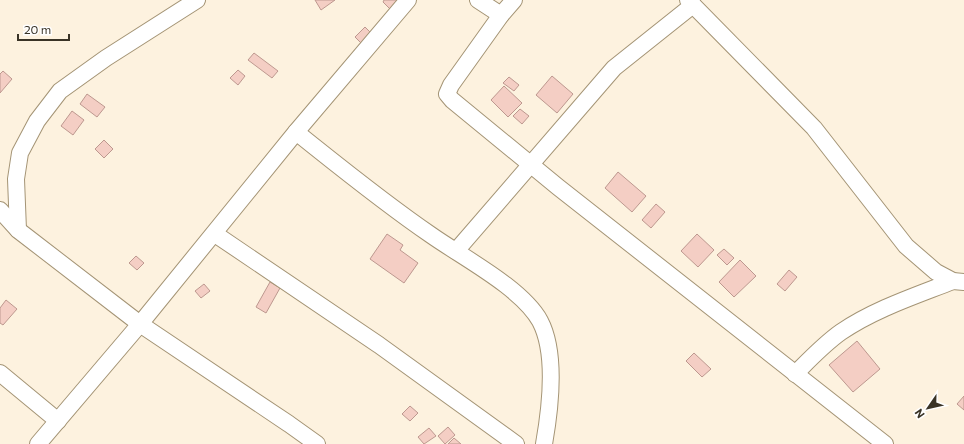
<svg xmlns="http://www.w3.org/2000/svg" width="964" height="444" font-family="Commissioner,sans-serif">
<rect width="100%" height="100%" fill="#fdf2df"/>
<g fill="#f4cec4" stroke="#bd988f">
<path d="M315,0h20l-14,10z"/>
<path d="M384,0h19l-11,11 -9,-9z"/>
<path d="M365,27l7,7 -10,10 -7,-7z"/>
<path d="M254,53l24,18 -6,7 -24,-18z"/>
<path d="M238,70l7,6 -7,9 -8,-7z"/>
<path d="M3,71l9,8 -12,14v-19z"/>
<path d="M552,76l21,18 -16,19 -21,-18z"/>
<path d="M509,77l10,8 -5,6 -11,-8z"/>
<path d="M504,86l18,17 -14,14 -17,-17z"/>
<path d="M87,94l18,13 -8,10 -17,-13z"/>
<path d="M520,109l9,7 -7,8 -9,-8z"/>
<path d="M72,111l12,9 -11,15 -12,-9z"/>
<path d="M104,140l9,9 -9,9 -9,-9z"/>
<path d="M618,172l28,24 -14,16 -27,-24z"/>
<path d="M656,204l9,8 -14,16 -9,-8z"/>
<path d="M387,234l16,11 -3,5 18,13 -14,20 -34,-24z"/>
<path d="M697,234l17,16 -16,17 -17,-16z"/>
<path d="M724,249l10,9 -7,7 -10,-10z"/>
<path d="M136,256l8,7 -7,7 -8,-7z"/>
<path d="M740,260l16,16 -22,21 -15,-15z"/>
<path d="M789,270l8,7 -12,14 -8,-7z"/>
<path d="M270,282l10,6 -14,25 -10,-6z"/>
<path d="M204,284l6,7 -9,7 -6,-7z"/>
<path d="M6,300l11,9 -14,16 -3,-2v-15z"/>
<path d="M857,341l23,28 -27,23 -24,-27z"/>
<path d="M694,353l17,16 -9,8 -16,-16z"/>
<path d="M964,396v14l-7,-6z"/>
<path d="M410,406l8,7 -8,8 -8,-7z"/>
<path d="M448,427l7,8 -10,9 -7,-8z"/>
<path d="M429,428l7,8 -12,8 -6,-7z"/>
<path d="M454,438l7,6h-13z"/>
</g>
<g fill="none" stroke-linecap="round" stroke-linejoin="round">
<g stroke="#a49475" stroke-width="18">
<g id="minor">
<path d="M478,0l23,15"/>
<path d="M514,0l-13,15 -50,70 -4,9 5,6 106,87 327,257"/>
<path d="M688,0l126,128 92,118 30,26 17,9 11,1"/>
<path d="M296,132c44,35 88,71 135,103 31,22 91,53 109,86 17,32 10,89 4,123"/>
<path d="M0,210l18,20 122,94 149,100 28,20"/>
<path d="M18,230l-2,-51 4,-26 17,-32 23,-30 46,-33 91,-58"/>
<path d="M215,234l164,111 137,99"/>
<path d="M456,251l158,-183 79,-63"/>
<path d="M0,373l58,48"/>
<path d="M795,374c15,-15 29,-30 46,-42 34,-23 74,-36 112,-51"/>
<path d="M38,444l102,-120 156,-192 112,-132"/>
</g>
</g>
<use href="#minor" stroke="#fff" stroke-width="16"/>
</g>
<g transform="translate(928 408) rotate(236)" stroke="#ffffff" stroke-width="3" paint-order="stroke">
<path d="M0-3L7 15L0 10L-7 15Z" fill="#393326"/>
<text y="-6" font-size="11" font-weight="bold" text-anchor="middle" fill="#393326">N</text>
</g>
<path d="M18 34v6h51v-6" fill="none" stroke="#393326" stroke-width="2"/>
<text x="24" y="34" font-size="12" fill="#393326" stroke="#ffffff" stroke-width="3" paint-order="stroke">20 m</text>
</svg>
